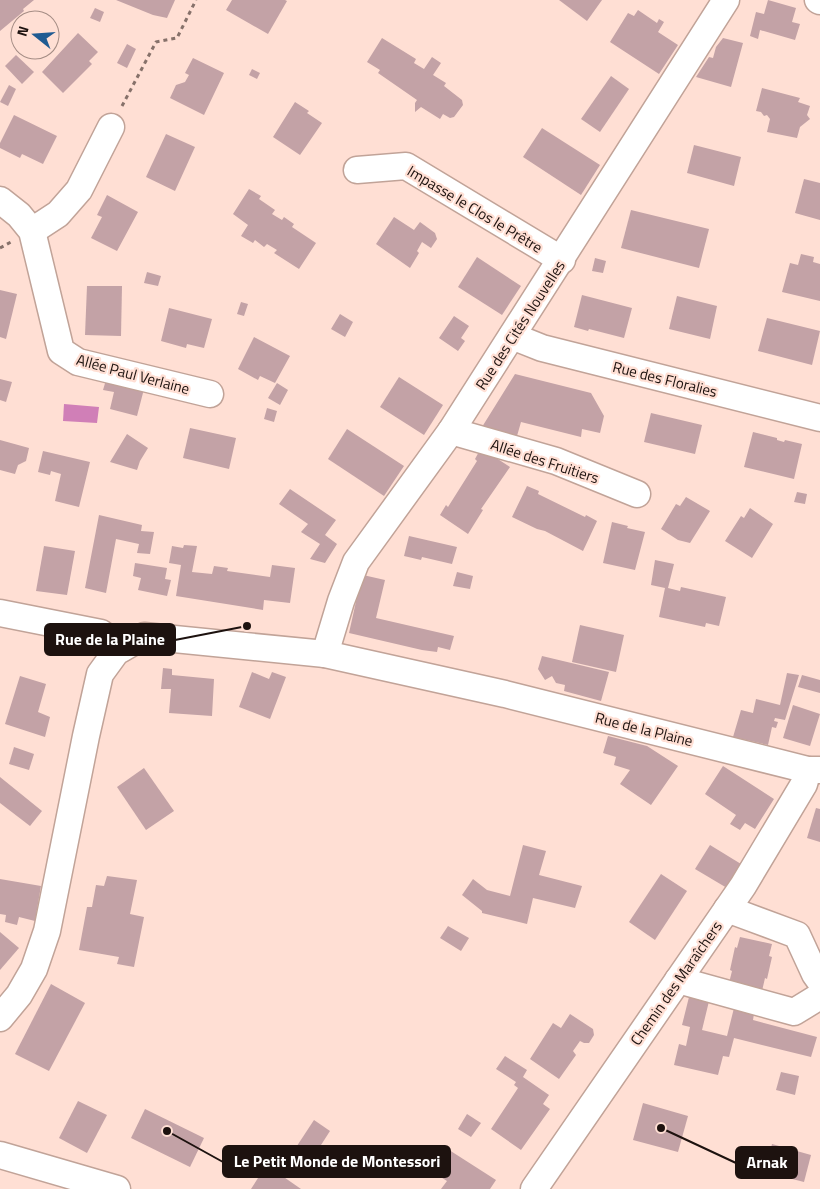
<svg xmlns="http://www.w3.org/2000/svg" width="820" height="1189" font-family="'Titillium Web',sans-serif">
<rect width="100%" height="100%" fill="#ffdfd4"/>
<path fill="#d07fb7" d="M64,404l35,3 -2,16 -34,-2z"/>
<g fill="#c3a2a6">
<path d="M0,0h34l-11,9 1,2 -24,20z"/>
<path d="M116,0h59l-8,18 -14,-3z"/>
<path d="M232,0h53l2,1 -19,33 -42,-24z"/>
<path d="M559,0h43l-15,21z"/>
<path d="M768,0l28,8 -4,14 8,2 -5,16 -35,-10 -2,9 -8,-3 6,-24 8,2z"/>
<path d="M95,8l9,4 -4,10 -10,-4z"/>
<path d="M638,10l19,13 2,-4 5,3 -6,10 20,13 -19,29 -49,-32 18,-29 6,3z"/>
<path d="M78,33l20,19 -9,9 3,3 -29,29 -21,-21z"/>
<path d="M382,38l34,21 -2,4 10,6 8,-12 9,6 -8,12 13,8 -2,3 18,14 1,5 -9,12 -4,1 -7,-4 -3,5 -19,-12 -6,5v-9l2,-3 -39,-27 2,-3 -13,-8z"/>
<path d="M723,38l20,5 -12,44 -35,-10 13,-20 4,1 3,-11z"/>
<path d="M127,44l9,5 -9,19 -10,-5z"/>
<path d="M16,55l18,17 -12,12 -17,-18z"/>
<path d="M193,58l31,15 -20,42 -34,-17 6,-13 9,-3 4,-7 -4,-2z"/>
<path d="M252,69l8,4 -3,6 -8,-4z"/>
<path d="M611,76l18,13 -29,43 -19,-13z"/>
<path d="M9,85l7,4 -8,17 -8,-4z"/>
<path d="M762,88l38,10 -2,4 12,4 -3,9 3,4 -10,8 -3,11 -30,-6 3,-13 -3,-4 -3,1 -3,-4 -5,-1z"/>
<path d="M295,102l14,9 -2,2 15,10 -22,32 -27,-18z"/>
<path d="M14,115l43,21 -14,28 -21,-10 -2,4 -20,-10v-5z"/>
<path d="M542,128l58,37 -19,30 -58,-38z"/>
<path d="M166,134l29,13 -20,44 -29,-14z"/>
<path d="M694,145l47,12 -7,29 -47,-13z"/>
<path d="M804,179l16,4v37l-25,-7z"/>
<path d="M249,189l12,7 -2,3 16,11 -3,4 10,6 2,-3 10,7 -2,3 24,16 -17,26 -25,-16 3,-3 -10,-6 -3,3 -9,-7 -2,3 -12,-7 7,-11 -15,-11z"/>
<path d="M107,195l31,17 -21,39 -26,-13 11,-21 -5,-2z"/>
<path d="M631,210l78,19 -10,39 -78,-20z"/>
<path d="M394,217l20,13 6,-8 15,11 2,6 -6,9 -9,-6 -5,9 2,2 -9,15 -34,-24z"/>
<path d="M801,254l13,3 -1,5 7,2v37l-38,-9 8,-29 8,2z"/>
<path d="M477,257l44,29 -19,29 -44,-28z"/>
<path d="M595,258l11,3 -3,12 -11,-2z"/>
<path d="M147,272l14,4 -3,10 -14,-3z"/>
<path d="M87,286h35l-1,50 -36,-1z"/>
<path d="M0,290l17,4 -11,45 -6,-2z"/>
<path d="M582,295l50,13 -8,30 -35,-9 -1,2 -14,-4z"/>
<path d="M677,296l40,10 -7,33 -41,-10z"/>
<path d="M241,302l7,2 -4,12 -7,-2z"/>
<path d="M169,308l43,11 -8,29 -17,-4 -1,4 -25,-7z"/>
<path d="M340,314l13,8 -8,15 -14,-8z"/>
<path d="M454,316l15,10 -8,12 4,3 -7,10 -19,-13z"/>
<path d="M767,318l53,13 -8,34 -54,-14z"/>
<path d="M254,337l36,19 -15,27 -15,-7 -2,4 -20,-11z"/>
<path d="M515,374l76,19 13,23 -4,17 -18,-4 -1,8 -60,-15 -4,14 -35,-9z"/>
<path d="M399,377l44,28 -19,30 -44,-28z"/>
<path d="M0,379l12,3 -6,20 -6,-2z"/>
<path d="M106,380l38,9 -7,27 -27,-7 4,-17 -11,-2z"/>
<path d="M277,383l11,7 -8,15 -12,-7z"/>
<path d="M267,408l10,3 -3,11 -10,-3z"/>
<path d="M651,413l51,12 -7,29 -51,-12z"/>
<path d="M190,428l46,10 -7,31 -46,-11z"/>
<path d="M347,429l57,37 -20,30 -56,-37z"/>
<path d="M753,432l24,6v2l7,2 1,-2 17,4 -8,35 -50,-12z"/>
<path d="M127,434l21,14 -8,13 -3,9 -27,-8z"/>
<path d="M0,440l29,8 -3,13 -8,4 -3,9 -15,-4z"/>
<path d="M481,448l29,19 -29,42 2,1 -15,24 -28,-19 6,-10 2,2 29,-46 -2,-2z"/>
<path d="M43,451l47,11 -11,45 -24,-6 6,-27 -10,-3 -1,4 -12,-3z"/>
<path d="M527,486l12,5 -1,3 47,23 1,-2 11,6 -14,30 -38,-20 -8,-2 -25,-12z"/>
<path d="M290,489l46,31 -11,15 12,9 -12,19 -15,-4 10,-15 -19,-12 7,-8 -29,-20z"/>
<path d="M797,492l10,2 -2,10 -11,-2z"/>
<path d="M686,497l24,14 -20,32 -12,-3 -17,-11 15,-25 4,2z"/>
<path d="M750,508l23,16 -21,34 -27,-17 16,-25 3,2z"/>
<path d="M99,515l43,10 -1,6 13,1 -4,22 -13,-1 2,-9 -23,-5 -10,54 -21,-5z"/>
<path d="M612,522l16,4 -1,2 18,4 -10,38 -32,-7z"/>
<path d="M409,536l48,11 -5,17 -30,-7 -1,3 -17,-4z"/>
<path d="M184,545l13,1 -5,26 20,2 2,-8 14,2 -1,3 43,6 2,-12 23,3 -5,35 -26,-3 -1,10 -87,-14 5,-31 -12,-2 3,-17 11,2z"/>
<path d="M44,546l31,5 -8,44 -31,-4z"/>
<path d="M655,560l19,4 -6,24 12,3 1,-4 45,10 -7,29 -13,-3 -1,4 -46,-10 6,-29 -14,-3z"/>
<path d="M135,563l32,5 -2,11 6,1 -4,16 -29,-6 3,-12 -8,-2z"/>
<path d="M457,572l16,4 -3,13 -17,-3z"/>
<path d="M363,575l22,5 -9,38 78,18 -4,14 -12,-3 -1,5 -15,-2 -73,-17 12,-54z"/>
<path d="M580,625l44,10 -8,37 -44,-10z"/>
<path d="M542,656l67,16 -8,29 -37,-10 1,-6 -9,-2 -4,-7 -7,4 -7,-11z"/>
<path d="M163,668l9,1v6l42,4 -2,37 -43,-3 2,-24h-10z"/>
<path d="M252,672l17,7 3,-7 14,5 -16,42 -31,-12z"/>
<path d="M787,673l12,2 -14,45 -10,-2 -1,3 4,1 -2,6 -4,-1 -4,18 -35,-8 8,-27 12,3 3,-14 24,6z"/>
<path d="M802,675l18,5v13l-22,-6z"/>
<path d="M20,676l26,8 -8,28 12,5 -5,20 -40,-13z"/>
<path d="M793,705l27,9 -10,32 -27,-8z"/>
<path d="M608,736l39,10 31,20 -27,39 -31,-21 10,-14 -16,-5 2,-8 -13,-4z"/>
<path d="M14,747l20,7 -5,16 -20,-6z"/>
<path d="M723,766l51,33 -19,30 -10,-6 -5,7 -10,-6 6,-9 -31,-21z"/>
<path d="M144,768l30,43 -28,19 -29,-43z"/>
<path d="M0,777l42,34 -12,15 -30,-23z"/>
<path d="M816,808l4,1v33l-13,-4z"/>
<path d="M523,845l23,6 -7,24 43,11 -7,22 -42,-10 -6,26 -45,-11v-2l-20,-16 11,-16 14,11 23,6z"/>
<path d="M710,845l31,19 -14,24 -32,-19z"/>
<path d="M661,874l26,17 -32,49 -26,-18z"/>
<path d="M107,876l30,4 -7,34 14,3 -10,50 -17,-3 2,-7 -40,-7 8,-43h5l4,-22 8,1z"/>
<path d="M0,879l41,7 -6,35 -16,-4 -2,8 -12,-3 1,-7 -6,-1z"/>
<path d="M448,926l21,12 -8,13 -21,-13z"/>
<path d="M0,932l19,16 -19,22z"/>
<path d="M740,937l32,7 -3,12 3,1 -5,22 -2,-1 -3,13 -33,-8 3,-12 -2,-1 5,-23 2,1z"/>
<path d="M51,984l34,19 -36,68 -34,-17z"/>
<path d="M690,993l20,4 -8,33 25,6 8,-32 20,4 -2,12 64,17 -6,20 -77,-19 -5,19 -6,-1 -5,19 -44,-10 5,-21 7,2 4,-19 -8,-2z"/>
<path d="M570,1014l23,15 1,6 -5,8h-5l-4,-2 -7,10 3,4 -17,24 -29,-20 23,-36 8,5z"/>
<path d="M505,1056l22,14 -4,7 26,18 -6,9 7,5 -29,41 -30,-21 27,-41 -4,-3 2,-3 -20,-13z"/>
<path d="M781,1072l18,4 -4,19 -19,-5z"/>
<path d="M78,1101l29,14 -20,38 -28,-15z"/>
<path d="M643,1103l45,13 -10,36 -45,-12z"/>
<path d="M145,1109l59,29 -14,29 -59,-29z"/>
<path d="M467,1114l14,9 -10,14 -13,-8z"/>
<path d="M314,1120l16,11 -25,39 -16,-12z"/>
<path d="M772,1144l39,11 -7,27 -39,-10z"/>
<path d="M446,1148l50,32 -6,9h-49l6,-8 -16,-10z"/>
<path d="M276,1150l13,8 -11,15 23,16h-50z"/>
</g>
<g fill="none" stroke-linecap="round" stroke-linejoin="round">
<g stroke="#c1a398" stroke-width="29">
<g id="minor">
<path d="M818,0l2,1"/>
<path d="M357,170l49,-4 156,94"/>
<path d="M0,200l19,15 13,16 29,120 17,11 132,32"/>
<path d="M32,231l26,-17 21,-24 32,-63"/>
<path d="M512,336l30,12 278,70"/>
<path d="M451,431l105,30 81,33"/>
<path d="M0,613l101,20 21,15"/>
<path d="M325,654l16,-53 15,-39 95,-131 275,-431"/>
<path d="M727,909l70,26 18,39 5,7"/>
<path d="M678,980l116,32 26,-16"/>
<path d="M0,1018l19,-23 15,-26 13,-38 39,-195 14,-62 16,-22 28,-16 181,18 180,40 303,76h12"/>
<path d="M0,1155l117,34"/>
<path d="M534,1189l209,-303 61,-102 4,-14"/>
</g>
</g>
<g stroke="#86716a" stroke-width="3" stroke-dasharray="4 4" stroke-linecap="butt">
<path d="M122,106l34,-64 21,-4 19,-38"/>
<path d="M0,248l11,-6"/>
</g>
<use href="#minor" stroke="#fff" stroke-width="26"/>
</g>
<g text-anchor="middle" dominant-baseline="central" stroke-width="4.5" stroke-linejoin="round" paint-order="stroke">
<g font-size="15" fill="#1d120f" stroke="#ffdfd4">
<text transform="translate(475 209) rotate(31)">Impasse le Clos le Prêtre</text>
<text transform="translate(520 325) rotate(-57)">Rue des Cités Nouvelles</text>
<text transform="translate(133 374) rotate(15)">Allée Paul Verlaine</text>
<text transform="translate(665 379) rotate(14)">Rue des Floralies</text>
<text transform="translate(545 461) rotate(18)">Allée des Fruitiers</text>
<text transform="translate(644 729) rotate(14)">Rue de la Plaine</text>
<text transform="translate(676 983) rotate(-55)">Chemin des Maraîchers</text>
</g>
</g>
<path fill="none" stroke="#1d120f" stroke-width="2" d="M247 626L175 640M167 1131L223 1162M661 1128L736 1163"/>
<g fill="#1d120f" stroke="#ffdfd4" stroke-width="2">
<circle cx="247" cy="626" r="5"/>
<circle cx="167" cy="1131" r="5"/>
<circle cx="661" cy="1128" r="5"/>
</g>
<g fill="#1d120f" stroke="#1d120f" stroke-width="2">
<rect x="45" y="624" width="130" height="31" rx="5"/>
<rect x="223" y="1146" width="227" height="31" rx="5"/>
<rect x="736" y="1147" width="61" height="31" rx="5"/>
</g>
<g font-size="16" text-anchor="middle" font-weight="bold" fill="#fff">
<text x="110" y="645">Rue de la Plaine</text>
<text x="337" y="1167">Le Petit Monde de Montessori</text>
<text x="767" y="1168">Arnak</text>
</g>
<g transform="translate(35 35) rotate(287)"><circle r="24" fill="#ffdfd4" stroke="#a58d85"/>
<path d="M0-4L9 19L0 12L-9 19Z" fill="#205b92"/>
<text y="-8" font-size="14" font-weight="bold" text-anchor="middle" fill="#1d120f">N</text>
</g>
</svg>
